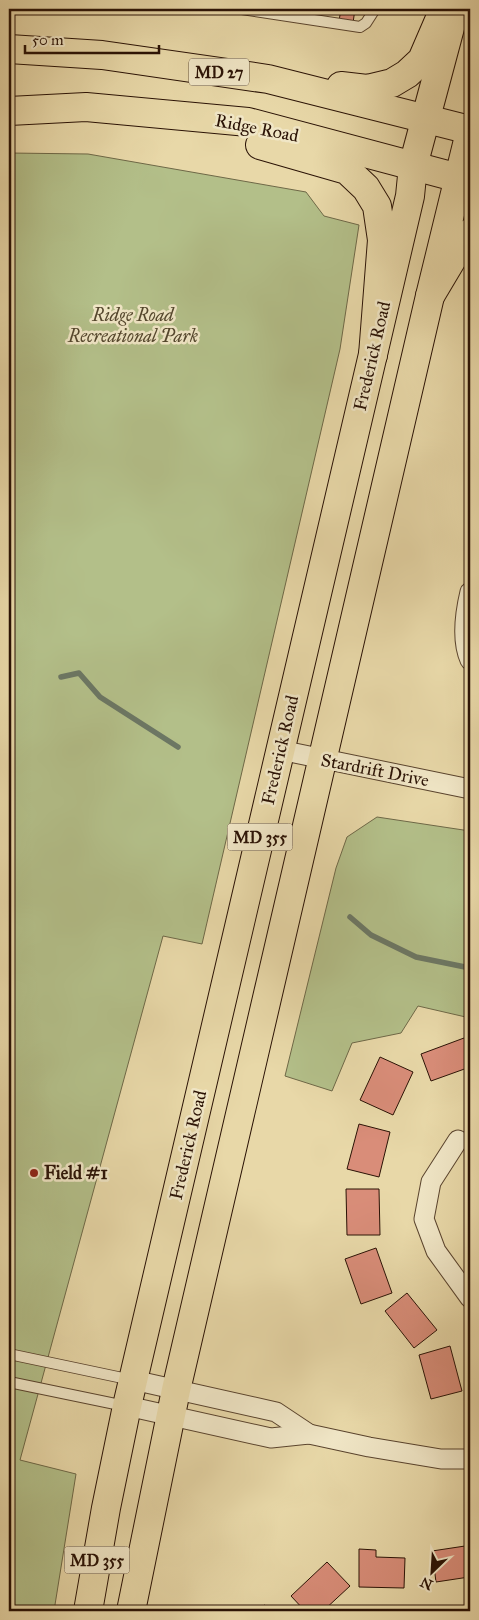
<svg xmlns="http://www.w3.org/2000/svg" width="479" height="1620" font-family="'IM FELL Great Primer',serif">
<rect width="100%" height="100%" fill="#e8d8a8"/>
<filter id="stains"><feTurbulence type="fractalNoise" baseFrequency=".004" numOctaves="4"/><feColorMatrix values="0 0 0 0 .2 0 0 0 0 .09 0 0 0 0 .02 0 0 0 .5 -.17"/></filter>
<radialGradient id="worn" r=".72"><stop offset=".6" stop-color="#630" stop-opacity="0"/><stop offset="1" stop-color="#630" stop-opacity=".3"/></radialGradient>
<g fill="#b3bf89" stroke="#6e6847">
<path d="M9,153l79,1 218,38 18,24 35,9 -19,124 -138,595 -39,-8 -143,524 56,14 -22,137h-45z"/>
<path d="M377,817l93,14v187l-52,-12 -17,27 -49,10 -20,48 -47,-15 51,-208 11,-31z"/>
</g>
<g fill="none" stroke-linecap="round" stroke-linejoin="round">
<g stroke="#6c7764" stroke-width="5.5">
<path d="M61,677l18,-4 21,24 78,50"/>
<path d="M350,917l21,18 45,22 54,11"/>
</g>
</g>
<g fill="#d98d79" stroke="#2a1205">
<path d="M341,9h14l-2,14 -14,-2z"/>
<path d="M464,1038l6,17v12l-39,14 -10,-27z"/>
<path d="M380,1057l33,15 -20,43 -33,-15z"/>
<path d="M359,1124l31,8 -11,45 -32,-8z"/>
<path d="M346,1189h33l1,46h-33z"/>
<path d="M376,1248l16,45 -31,11 -16,-45z"/>
<path d="M407,1293l30,37 -23,18 -29,-37z"/>
<path d="M450,1346l12,45 -31,8 -12,-44z"/>
<path d="M465,1546l4,31 -33,5 -4,-31z"/>
<path d="M359,1549l17,1v7l29,1 -1,30 -45,-1z"/>
<path d="M327,1562l23,24 -27,25h-18l-14,-15z"/>
<path d="M264,1605l15,6h-18z"/>
</g>
<g fill="none" stroke-linecap="round" stroke-linejoin="round">
<g stroke="#5a442e" stroke-width="12">
<g id="lane">
<path d="M242,9l118,18 6,-4 9,-14"/>
<path d="M9,1354l123,26"/>
<path d="M9,1382l116,24"/>
</g>
</g>
<g stroke="#5a442e" stroke-width="21">
<g id="street">
<path d="M470,592c-5,21 -9,48 0,68"/>
<path d="M280,750l190,39"/>
<path d="M458,1140l-27,42 -7,37 12,32 34,47"/>
<path d="M133,1380l143,32 33,22"/>
<path d="M127,1406l144,32 38,-4 60,13 72,12h29"/>
</g>
</g>
<g stroke="#2a1205" stroke-width="30">
<g id="primary">
<path d="M88,1611l18,-103 21,-102 283,-1210 3,-30 42,-157"/>
<path d="M131,1611l45,-221 254,-1094 40,-164"/>
</g>
</g>
<g stroke="#2a1205" stroke-width="30">
<g id="highway">
<path d="M9,49l93,6 166,24 202,51"/>
<path d="M341,86l26,3 25,-6 15,-9 15,-14 22,-51"/>
<path d="M9,111l77,-4 162,15 222,59"/>
<path d="M260,145l87,25 19,18 11,18 5,34 -9,115"/>
<path d="M430,296l34,-57 6,-6"/>
</g>
</g>
<use href="#lane" stroke="#f0e6c6" stroke-width="10"/>
<use href="#street" stroke="#f0e6c6" stroke-width="19"/>
<use href="#primary" stroke="#e8d8a8" stroke-width="28"/>
<use href="#highway" stroke="#e8d8a8" stroke-width="28"/>
</g>
<circle fill="#8f2418" stroke="#f0e6c6" stroke-width="2" cx="34" cy="1173" r="5"/>
<g text-anchor="middle" dominant-baseline="central" stroke-width="5" stroke-linejoin="round" paint-order="stroke">
<g fill="#f0e6c6" stroke="#65523f" stroke-width="1">
<rect x="189" y="58.5" width="60" height="27" rx="4"/>
<rect x="227.5" y="823.5" width="65" height="27" rx="4"/>
<rect x="64.5" y="1546.5" width="65" height="27" rx="4"/>
</g>
<g font-size="16" font-weight="bold" fill="#2a1205">
<text x="219" y="72">MD 27</text>
<text x="260" y="837">MD 355</text>
<text x="97" y="1560">MD 355</text>
</g>
<g font-size="18" fill="#2a1205" stroke="#f0e6c6">
<text transform="translate(257 128) rotate(11)">Ridge Road</text>
<text transform="translate(372 356) rotate(-77)">Frederick Road</text>
<text transform="translate(280 750) rotate(-77)">Frederick Road</text>
<text transform="translate(375 770) rotate(11)">Stardrift Drive</text>
<text transform="translate(188 1145) rotate(-77)">Frederick Road</text>
</g>
<g font-size="18" font-style="italic" fill="#53462d" stroke="#f0e6c6">
<text x="133" y="315">Ridge Road<tspan x="133" dy="21">Recreational Park</tspan></text>
</g>
<g font-size="18" font-weight="bold" fill="#2a1205" stroke="#f0e6c6" text-anchor="start">
<text x="44" y="1173">Field #1</text>
</g>
</g>
<rect width="479" height="1620" fill="none" stroke="#e8d8a8" stroke-width="30"/>
<rect x="10" y="10" width="459" height="1600" fill="none" stroke="#2a1205" stroke-width="2.5"/>
<rect x="15" y="15" width="449" height="1590" fill="none" stroke="#2a1205"/>
<g transform="translate(432 1572) rotate(205)" stroke="#f0e6c6" stroke-width="4" paint-order="stroke">
<path d="M0-4L9 19L0 12L-9 19Z" fill="#2a1205"/>
<text y="-8" font-size="14" font-weight="bold" text-anchor="middle" fill="#2a1205">N</text>
</g>
<path d="M25 45v8h134v-8" fill="none" stroke="#2a1205" stroke-width="2.5"/>
<text x="32" y="45" font-size="15" fill="#2a1205" stroke="#f0e6c6" stroke-width="4" paint-order="stroke">50 m</text>
<rect width="100%" height="100%" filter="url(#stains)"/>
<rect width="100%" height="100%" fill="url(#worn)"/>
</svg>
